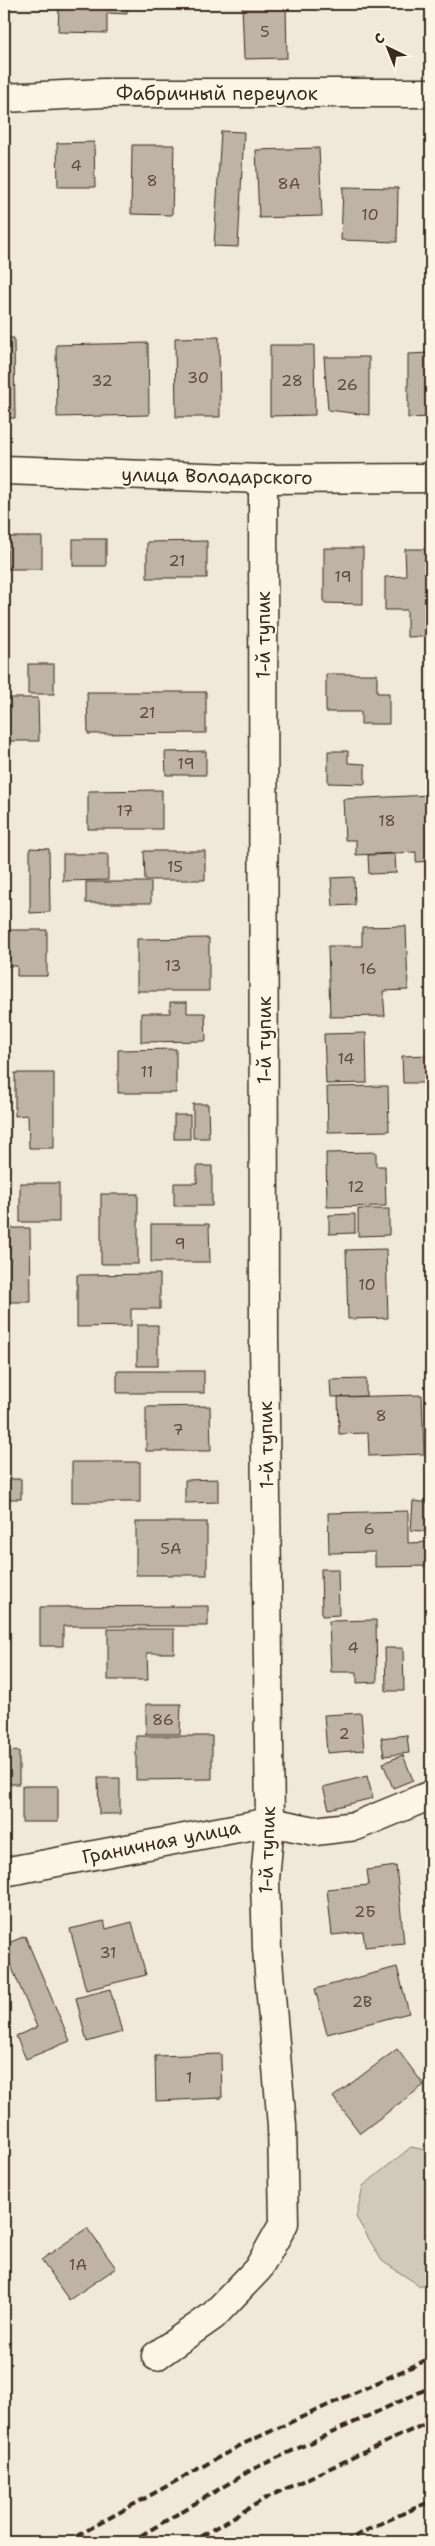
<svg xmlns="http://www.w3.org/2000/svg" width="435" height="2546" font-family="'Shantell Sans',sans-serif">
<rect width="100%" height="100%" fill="#f0e9d9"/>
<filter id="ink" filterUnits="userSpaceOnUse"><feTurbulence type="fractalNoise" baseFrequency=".02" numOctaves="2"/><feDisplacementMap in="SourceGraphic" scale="10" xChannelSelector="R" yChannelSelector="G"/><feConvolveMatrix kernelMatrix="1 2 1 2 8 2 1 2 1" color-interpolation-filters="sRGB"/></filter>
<g filter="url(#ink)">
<path fill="#d2c9ba" stroke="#867a6c" d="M411,2147l20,4v130l-11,5 -38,-25 -26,-44 7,-31z"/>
<g fill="#beb3a4" stroke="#3b2a1e">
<path d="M59,4h68v10l-20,-1v20l-49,-1z"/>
<path d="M242,4h44l1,54 -43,1z"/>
<path d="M221,131l23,1 -6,115 -24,-1z"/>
<path d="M94,142l1,45h-37l-1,-44z"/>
<path d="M132,145h42l-2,70 -41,-1z"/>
<path d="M319,148l3,68 -63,2 -3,-68z"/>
<path d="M343,187l55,1 -1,54 -56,-2z"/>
<path d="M219,337l1,80h-44l-1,-79z"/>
<path d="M4,338h10l1,80h-11z"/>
<path d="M148,343l1,72 -92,2 -1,-72z"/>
<path d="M270,345h44l1,70 -45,1z"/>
<path d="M431,353v64l-23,1v-64z"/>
<path d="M324,357h45v58l-41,-5z"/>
<rect x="7" y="537" width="35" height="32"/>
<rect x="73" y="539" width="33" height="27"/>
<path d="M207,541v37h-60v-36z"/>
<path d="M324,548h39v56l-39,-1z"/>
<path d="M405,549h26v87l-24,1v-27h-22v-33l21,-1z"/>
<rect x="28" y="664" width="26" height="30"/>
<path d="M326,674h51v19h12v31h-28v-12h-35z"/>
<path d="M87,692h119v41l-118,1z"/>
<path d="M4,698h34l1,43h-35z"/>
<path d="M206,751v24h-40l-1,-23z"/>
<path d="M328,751h20v12l17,1v20l-37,-1z"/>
<path d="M162,790v39h-74v-38z"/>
<path d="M431,795v66l-15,1v-10l-60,3v-15h-11l-2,-41z"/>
<path d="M30,848l19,1 1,63 -20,1z"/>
<path d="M144,851h61v29h-60z"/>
<path d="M63,854h45v26l-45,1z"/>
<path d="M395,854l1,19 -27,1 -1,-19z"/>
<path d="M354,877l1,28 -22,1 -2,-28z"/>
<rect x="86" y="882" width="65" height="21"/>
<path d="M406,926l2,64 -25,1 2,25 -55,1 -2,-71h34v-19z"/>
<path d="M4,930h43v46h-30v-10h-13z"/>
<path d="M209,938v53h-72v-52z"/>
<path d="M170,1002h17v11h18l1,28 -65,1v-29h29z"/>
<rect x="429" y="1024" width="2" height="28"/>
<path d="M366,1033l1,50 -41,1 -2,-50z"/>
<path d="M176,1049v44h-58v-43z"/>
<path d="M431,1055v28h-28l-1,-27z"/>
<path d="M15,1073h39v75h-25l-1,-33 -13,1z"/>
<path d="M388,1086l1,45 -61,1 -1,-45z"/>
<path d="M193,1104h15l1,34h-16z"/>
<rect x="174" y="1115" width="16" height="24"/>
<path d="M376,1152v14h9l1,40 -59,1 -1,-54z"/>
<path d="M197,1166h15v40h-38v-23h23z"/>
<rect x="20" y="1183" width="39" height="39"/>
<rect x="101" y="1194" width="37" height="70"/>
<path d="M358,1209h31v26l-31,1z"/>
<path d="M355,1214v19l-26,1v-19z"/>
<path d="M151,1224h58l1,38h-59z"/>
<path d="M4,1228h26l1,74h-27z"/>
<path d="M386,1249l2,69 -40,1 -2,-69z"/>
<path d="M160,1274v35h-29v17l-54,1v-52z"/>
<rect x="137" y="1325" width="21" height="41"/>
<rect x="117" y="1371" width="87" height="22"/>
<path d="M366,1379v17l-35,1 -1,-17z"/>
<path d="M422,1395l2,59 -55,2 -1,-23 -29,1 -1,-37z"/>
<path d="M210,1406l1,45h-65v-44z"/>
<rect x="72" y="1462" width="68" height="40"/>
<rect x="4" y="1479" width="17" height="20"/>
<path d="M218,1479v23l-33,1v-23z"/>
<path d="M413,1501l18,2v29l-20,-2z"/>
<path d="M408,1511v32l22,-1v24l-55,1v-15l-46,1 -1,-40z"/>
<rect x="136" y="1522" width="71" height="53"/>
<path d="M321,1569h17l1,46 -17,1z"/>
<path d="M208,1606v20h-145v20h-23v-39z"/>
<path d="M376,1620l1,62 -20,1v-11h-26l-2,-51z"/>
<path d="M108,1629h66v24h-27l1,27h-40z"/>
<path d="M385,1648h18l1,43h-18z"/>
<path d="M146,1704h35l-1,30h-34z"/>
<path d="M361,1713l3,37 -37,3 -3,-38z"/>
<path d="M407,1735l2,18 -25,3 -3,-18z"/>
<path d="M136,1736h76v43l-76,1z"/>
<path d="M19,1751v33h-15v-32z"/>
<path d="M403,1755l10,25 -20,8 -10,-25z"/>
<path d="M367,1776l6,22 -44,11 -6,-22z"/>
<path d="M98,1778h22v36h-21z"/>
<rect x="22" y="1786" width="36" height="36"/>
<path d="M396,1866l8,77 -39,4 -2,-15 -31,3 -5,-46 42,-4 -2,-15z"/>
<path d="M104,1921l2,8 26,-7 14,53 -60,15 -16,-61z"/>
<path d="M25,1936l45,105 -44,18 -10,-23 21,-9 -33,-78v-4z"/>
<path d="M397,1967l12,46 -82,21 -12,-45z"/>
<path d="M110,1989l12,43 -35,10 -11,-44z"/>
<path d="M397,2049l27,36 -64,48 -27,-36z"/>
<path d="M221,2054l1,44 -66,3 -1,-45z"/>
<path d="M87,2228l29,40 -47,32 -28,-40z"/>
</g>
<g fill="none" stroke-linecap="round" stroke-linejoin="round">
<g stroke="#3b2a1e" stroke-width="31">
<g id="minor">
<path d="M4,98l99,-5h328"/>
<path d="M4,470l259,9 168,-1"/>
<path d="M4,1872l266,-50 45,9 41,-5 75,-31"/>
<path d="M156,2356l57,-40 45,-47 26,-46 -2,-97 -15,-177 -2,-69 5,-58 -6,-484 -1,-859"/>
</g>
</g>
<use href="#minor" stroke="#fcf5e5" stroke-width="28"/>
<g stroke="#3b2a1e" stroke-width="4" stroke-dasharray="8 4" stroke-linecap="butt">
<path d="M66,2542l177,-98 188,-86"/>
<path d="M130,2542l123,-73 178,-82"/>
<path d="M191,2542l77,-45 163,-76"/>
<path d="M344,2542l33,-17 54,-24"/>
</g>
</g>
</g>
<g text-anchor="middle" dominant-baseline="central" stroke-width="4" stroke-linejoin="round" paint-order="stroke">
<g font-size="16" fill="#5c4c40">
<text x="265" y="31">5</text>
<text x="76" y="165">4</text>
<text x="152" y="180">8</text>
<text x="289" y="183">8А</text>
<text x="370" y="214">10</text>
<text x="198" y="377">30</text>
<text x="102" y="380">32</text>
<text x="292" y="380">28</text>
<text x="347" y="384">26</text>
<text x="177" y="560">21</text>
<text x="343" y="576">19</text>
<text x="147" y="712">21</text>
<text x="186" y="763">19</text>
<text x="125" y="810">17</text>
<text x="387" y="820">18</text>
<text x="175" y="866">15</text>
<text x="173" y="965">13</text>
<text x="368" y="968">16</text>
<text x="346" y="1058">14</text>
<text x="147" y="1071">11</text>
<text x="356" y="1186">12</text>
<text x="180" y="1243">9</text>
<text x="367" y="1284">10</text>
<text x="381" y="1415">8</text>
<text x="178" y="1429">7</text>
<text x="369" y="1528">6</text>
<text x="171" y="1548">5А</text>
<text x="353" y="1647">4</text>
<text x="163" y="1719">86</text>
<text x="344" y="1733">2</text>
<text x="365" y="1911">2Б</text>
<text x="108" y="1952">31</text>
<text x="362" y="2001">2В</text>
<text x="189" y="2077">1</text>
<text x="78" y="2264">1А</text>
</g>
<g font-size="19" fill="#3b2a1e" stroke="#fcf5e5">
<text x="217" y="93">Фабричный переулок</text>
<text transform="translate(217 476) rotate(1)">улица Володарского</text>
<text transform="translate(263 635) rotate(-90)">1-й тупик</text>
<text transform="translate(264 1040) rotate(-90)">1-й тупик</text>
<text transform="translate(266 1445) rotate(-91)">1-й тупик</text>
<text transform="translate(161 1842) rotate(-11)">Граничная улица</text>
<text transform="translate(267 1850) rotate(-88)">1-й тупик</text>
</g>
</g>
<rect width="435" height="2546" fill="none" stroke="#fcf5e5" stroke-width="20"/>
<rect x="10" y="10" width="415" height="2526" fill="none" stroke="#3b2a1e" stroke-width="2" filter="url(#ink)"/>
<g transform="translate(388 48) rotate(317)" stroke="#fcf5e5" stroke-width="4" paint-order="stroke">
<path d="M0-4L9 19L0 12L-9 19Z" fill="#3b2a1e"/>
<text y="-8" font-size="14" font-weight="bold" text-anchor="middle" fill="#3b2a1e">С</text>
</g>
</svg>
